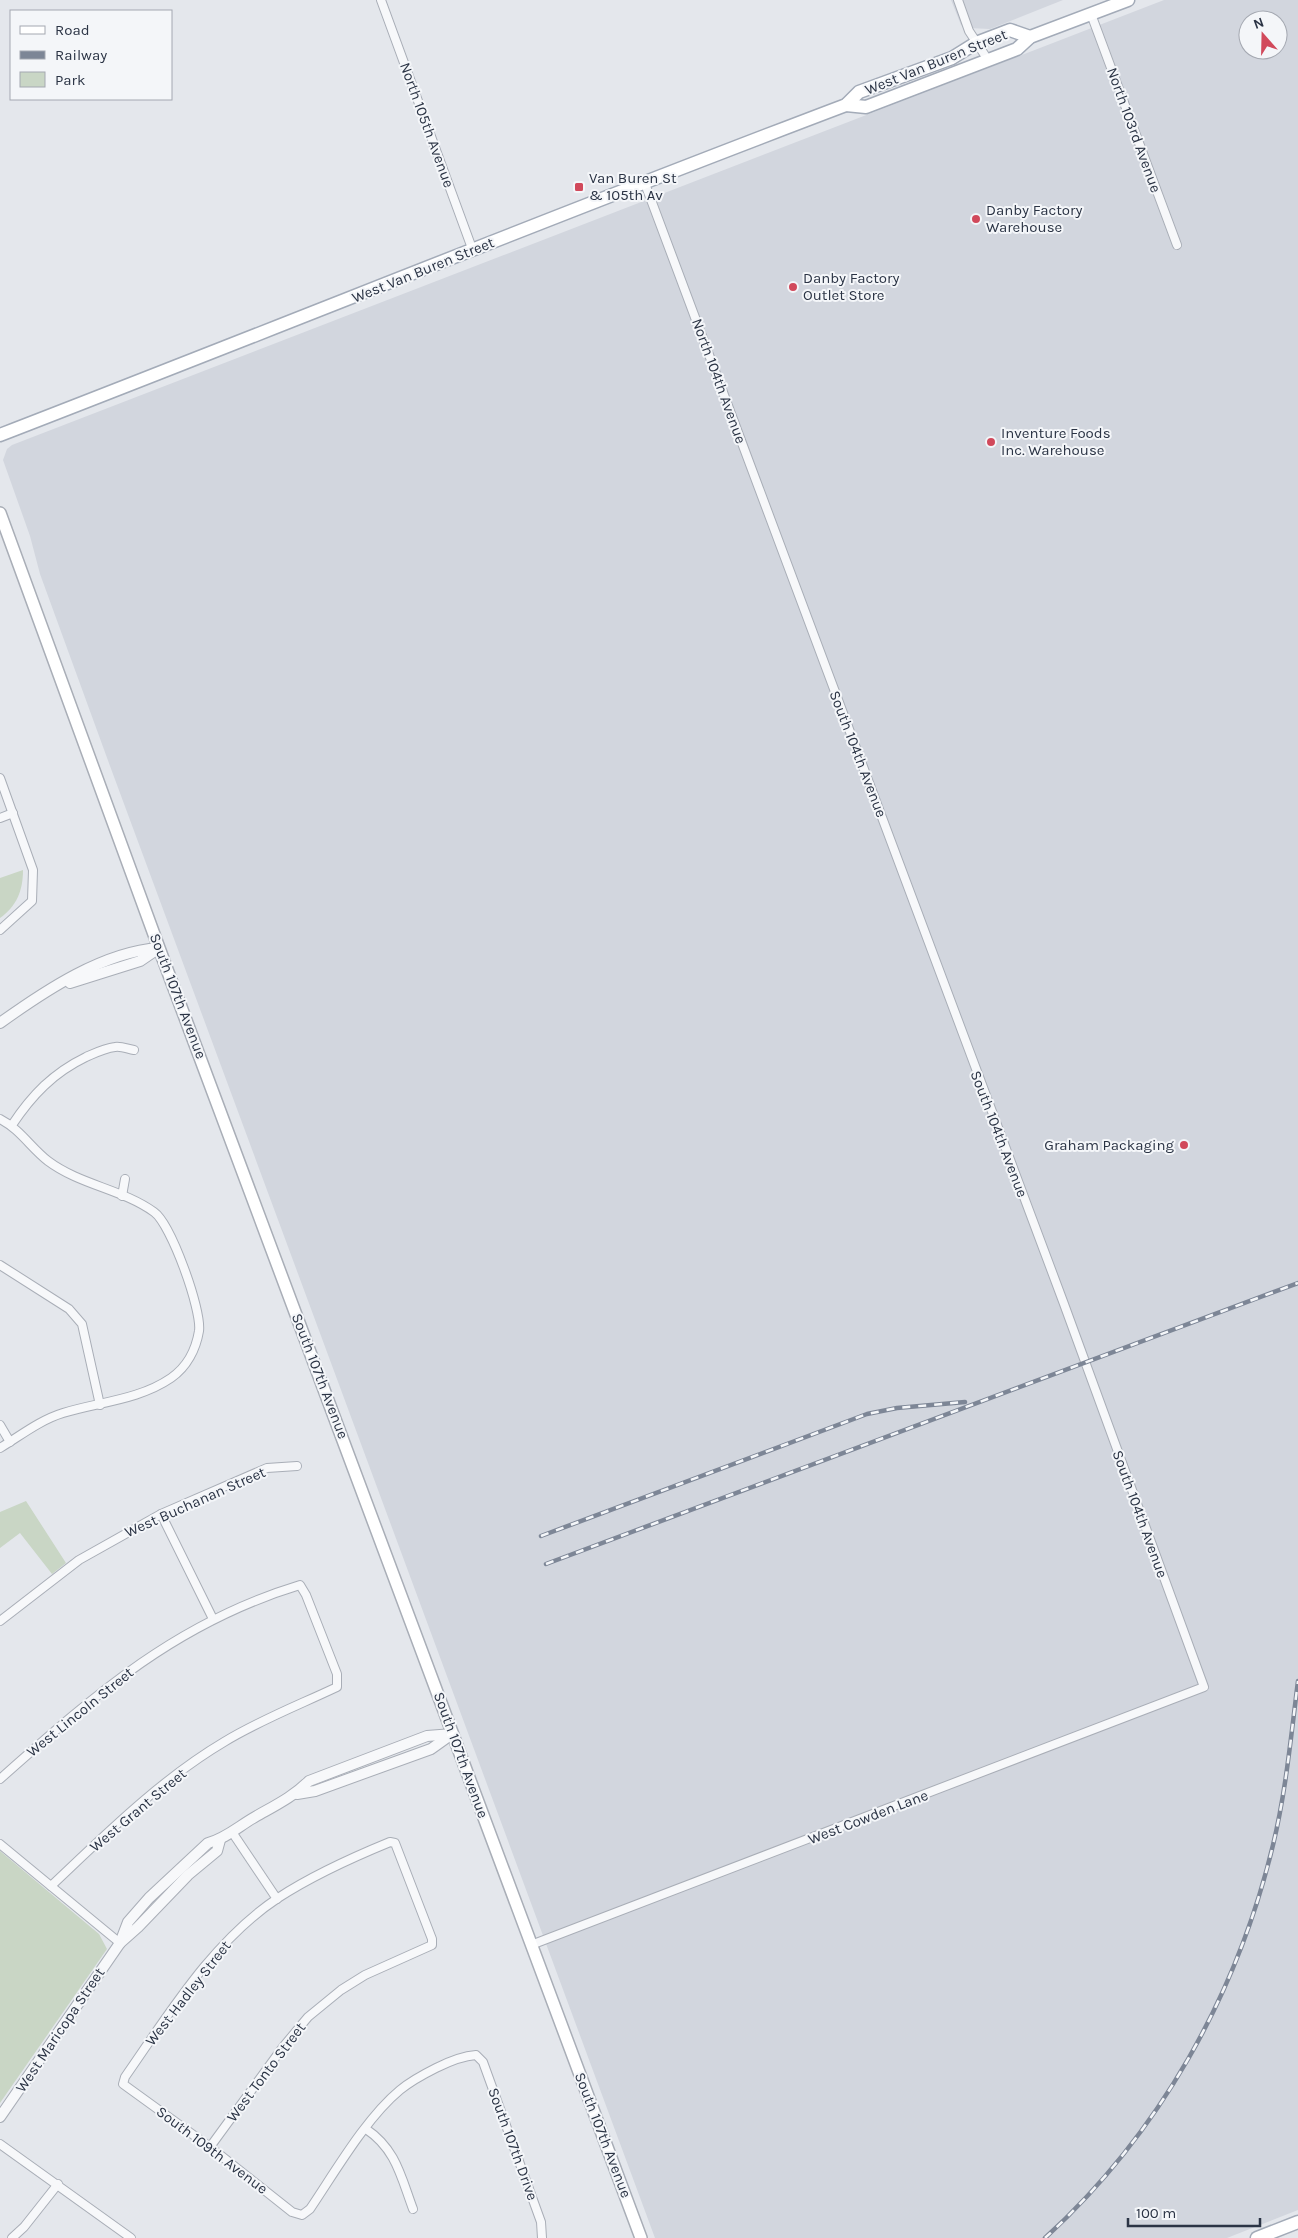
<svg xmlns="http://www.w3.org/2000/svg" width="1298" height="2238" font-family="Karla,sans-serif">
<rect width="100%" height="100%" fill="#e4e7ec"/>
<g fill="#d2d6de" fill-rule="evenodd">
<path d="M951,0h112l-73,29 -21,-1 -8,-3z"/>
<path d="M1164,0h134v2210l-71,28h-572l-545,-1472 -70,-192 -10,-38 -27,-76 4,-11 5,-4zM1248,20h30v30h-30z"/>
</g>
<g fill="#c9d6c5">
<path d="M23,870c0,20 -6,36 -23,48v-40z"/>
<path d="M26,1501l40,62 -14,11 -32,-41 -20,15v-36z"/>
<path d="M0,1851l99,83 8,15 -107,154z"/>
</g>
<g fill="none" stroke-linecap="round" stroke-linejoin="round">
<g stroke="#a9aeb7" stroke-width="10">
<g id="minor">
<path d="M381,0l92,251"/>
<path d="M958,0l11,31 19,29"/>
<path d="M1091,14l86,231"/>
<path d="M0,778l33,92 -1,31 -32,29"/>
<path d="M0,818l13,-5"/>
<path d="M0,1119c20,10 31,29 48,42 32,24 74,28 106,51 17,12 48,98 45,119 -3,18 -12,36 -28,47 -32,22 -73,24 -108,35 -23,7 -43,23 -63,35"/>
<path d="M12,1125c20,-30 41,-52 74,-68 9,-4 19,-9 29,-10 6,-1 13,2 19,3"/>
<path d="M122,1196l3,-17"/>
<path d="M0,1265l69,44 13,15 18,81"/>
<path d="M0,1425l10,17"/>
<path d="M161,1514l52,105"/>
<path d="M0,1621l79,-61 82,-46 106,-46 30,-2"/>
<path d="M0,1779c95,-84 175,-156 300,-194l6,10 31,79v13c-38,18 -77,33 -113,55 -64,38 -119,93 -173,144"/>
<path d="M232,1832l45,67"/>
<path d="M0,1844l120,99"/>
<path d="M531,1945l673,-258 -140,-383 -420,-1123"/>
<path d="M366,2129c30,20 35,48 47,80"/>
<path d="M0,2144l131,94"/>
<path d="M210,2147l73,-100 25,-30 33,-27 24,-15 67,-30v-6l-37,-96 -5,-1c-39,16 -77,33 -112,56 -65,43 -109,116 -153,179l-2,7 87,63 82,65 10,3 8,-6c25,-37 56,-91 90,-119 11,-9 24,-16 36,-22 12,-6 26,-12 40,-13l7,7 58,160 1,16"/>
<path d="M12,2238l12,-11 34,-43"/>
</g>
</g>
<g stroke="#a9aeb7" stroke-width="12">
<g id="tertiary">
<path d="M70,983l70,-22 19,-13"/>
<path d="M0,1023c46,-33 103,-71 159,-75"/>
<path d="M297,1794l18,-3 116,-42 21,-15"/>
<path d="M120,1943l8,-21 21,-24 59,-55c17,-4 31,-17 47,-26 19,-11 38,-20 54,-36l118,-45 26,-2"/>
<path d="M0,2117l120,-174 18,-16 50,-52 29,-24 3,-11"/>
</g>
</g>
<g stroke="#a9aeb7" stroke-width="14">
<path id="secondary" d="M0,513l159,435 482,1290"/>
</g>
<g stroke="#a3abb8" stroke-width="15">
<g id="primary">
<path d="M846,105l20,2 151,-58 13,-12 98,-37"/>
<path d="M0,435c282,-109 563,-223 846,-330l13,-13 93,-34 24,-15 34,-13 20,7"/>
<path d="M1257,2238l41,-16"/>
</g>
</g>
<use href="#minor" stroke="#f7f8fa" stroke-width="8"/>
<use href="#tertiary" stroke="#f7f8fa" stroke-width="10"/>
<use href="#secondary" stroke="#fff" stroke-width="11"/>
<use href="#primary" stroke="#fff" stroke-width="12"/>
<g stroke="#7d8696" stroke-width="4.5">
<g id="rail">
<path d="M541,1536l326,-122 30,-6 68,-6"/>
<path d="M546,1564l752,-281"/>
<path d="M1045,2238c114,-104 192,-243 228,-393 13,-54 18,-109 25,-164"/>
</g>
</g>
<use href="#rail" stroke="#f4f6f9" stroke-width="2.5" stroke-dasharray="8" stroke-linecap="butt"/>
</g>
<g fill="#d1495b" stroke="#f4f6f9" stroke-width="2">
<rect x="574" y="182" width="10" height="10" rx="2.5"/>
<circle cx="976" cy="219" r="5"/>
<circle cx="793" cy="287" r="5"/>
<circle cx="991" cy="442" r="5"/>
<circle cx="1184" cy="1145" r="5"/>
</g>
<g text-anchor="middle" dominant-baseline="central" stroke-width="4" stroke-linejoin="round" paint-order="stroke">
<g font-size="15" fill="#2b3445" stroke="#f4f6f9">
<text transform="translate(936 62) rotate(-22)">West Van Buren Street</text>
<text transform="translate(427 125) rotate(70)">North 105th Avenue</text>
<text transform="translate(1134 130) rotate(70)">North 103rd Avenue</text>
<text transform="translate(423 270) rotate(-22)">West Van Buren Street</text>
<text transform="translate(719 381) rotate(70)">North 104th Avenue</text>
<text transform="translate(858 754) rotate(69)">South 104th Avenue</text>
<text transform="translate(178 996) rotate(69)">South 107th Avenue</text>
<text transform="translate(999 1134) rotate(69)">South 104th Avenue</text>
<text transform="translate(320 1376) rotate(69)">South 107th Avenue</text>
<text transform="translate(195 1502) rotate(-24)">West Buchanan Street</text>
<text transform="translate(1140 1514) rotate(70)">South 104th Avenue</text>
<text transform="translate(80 1712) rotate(-39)">West Lincoln Street</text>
<text transform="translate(461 1755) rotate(70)">South 107th Avenue</text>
<text transform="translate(138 1810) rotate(-40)">West Grant Street</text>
<text transform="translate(868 1817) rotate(-21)">West Cowden Lane</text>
<text transform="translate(188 1993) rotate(-52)">West Hadley Street</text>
<text transform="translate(60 2030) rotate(-56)">West Maricopa Street</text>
<text transform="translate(266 2072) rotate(-53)">West Tonto Street</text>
<text transform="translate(603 2135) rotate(69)">South 107th Avenue</text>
<text transform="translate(513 2144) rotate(70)">South 107th Drive</text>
<text transform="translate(212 2150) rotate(37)">South 109th Avenue</text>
</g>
<g font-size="15" fill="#2b3445" stroke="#f4f6f9" text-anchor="start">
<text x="589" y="178">Van Buren St<tspan x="589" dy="17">&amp; 105th Av</tspan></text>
<text x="986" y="210">Danby Factory<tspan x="986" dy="17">Warehouse</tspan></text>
<text x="803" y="278">Danby Factory<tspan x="803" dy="17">Outlet Store</tspan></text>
<text x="1001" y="433">Inventure Foods<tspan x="1001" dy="17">Inc. Warehouse</tspan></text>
<text x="1174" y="1145" text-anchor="end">Graham Packaging</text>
</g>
</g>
<rect x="10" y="10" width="162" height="90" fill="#f4f6f9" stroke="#a4a8b1"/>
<rect x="20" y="26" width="25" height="8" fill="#ffffff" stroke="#a4a8b1"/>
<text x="55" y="35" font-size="15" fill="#2b3445">Road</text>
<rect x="20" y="51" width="25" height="8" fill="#7d8696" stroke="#a4a8b1"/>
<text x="55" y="60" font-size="15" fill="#2b3445">Railway</text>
<rect x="20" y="72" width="25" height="15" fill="#c9d6c5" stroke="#a4a8b1"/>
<text x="55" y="85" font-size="15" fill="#2b3445">Park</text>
<g transform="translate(1263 35) rotate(340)"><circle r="24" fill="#f4f6f9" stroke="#a4a8b1"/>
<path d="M0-4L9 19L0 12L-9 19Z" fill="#d1495b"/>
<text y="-8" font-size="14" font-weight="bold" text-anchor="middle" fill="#2b3445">N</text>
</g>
<path d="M1128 2218v8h132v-8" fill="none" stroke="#2b3445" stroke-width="2.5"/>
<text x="1136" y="2218" font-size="15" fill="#2b3445" stroke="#f4f6f9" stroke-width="4" paint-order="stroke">100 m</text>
</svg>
